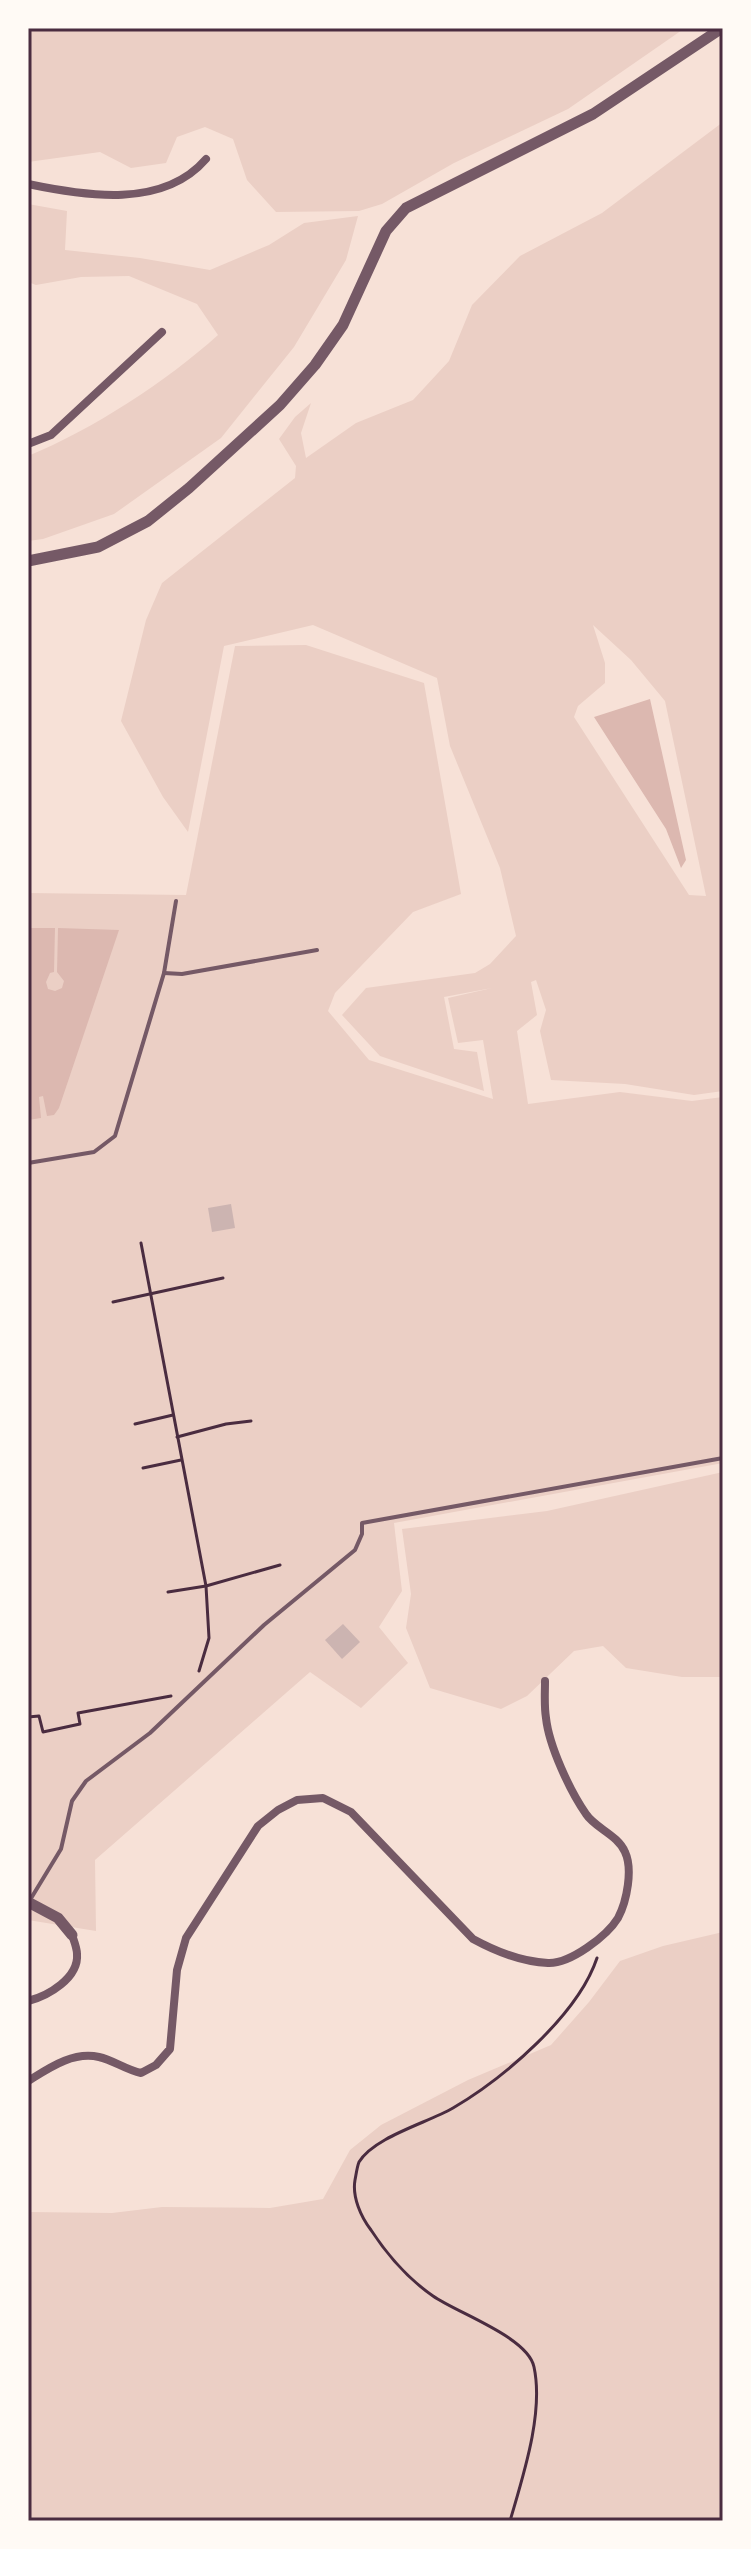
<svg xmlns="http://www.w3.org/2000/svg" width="751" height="2549" font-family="Jost,sans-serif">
<rect width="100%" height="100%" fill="#f7e1d7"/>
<g fill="#ebcfc5" fill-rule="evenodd">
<path d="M28,28h657l-117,81 -114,54 -72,41 -23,7 -83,1 -29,-32 -14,-41 -28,-12 -28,10 -11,26 -35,5 -31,-16 -72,10z"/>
<path d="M723,122v969l-29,4 -69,-11 -74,-4 -11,-49 6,-21 -10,-30 -5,2 6,33 -20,16 11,73 92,-12 72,9 31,-4v366l-329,60 8,68 -23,36 29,36 -47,45 -51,-36 -215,188 1,71 -68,-11v-1027l158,2 49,-249 71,-1 118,38 37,211 -48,18 -78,81 -7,18 41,49 124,39 -10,-59 -25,3 -10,-45 44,-10 -48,9 10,52 23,3 7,39 -104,-35 -38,-41 24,-27 109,-15 15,-9 26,-28 -16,-68 -50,-122 -13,-68 -124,-53 -89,21 -36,186 -25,-35 -42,-76 25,-101 16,-37 133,-105 1,-12 -17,-27 16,-22 16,-14 -10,30 5,25 50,-35 57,-23 36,-39 23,-56 48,-49 82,-43zM593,625l38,35 34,41 41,195 -17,-1 -115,-178 4,-11 27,-23v-20z"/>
<path d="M28,204l39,7 -2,39 75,8 70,12 59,-25 35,-22 54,-7 -12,44 -52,87 -73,91 -107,76 -71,25 -15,2v-85c64,-26 139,-75 190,-121l-21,-31 -68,-28 -48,1 -45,8 -8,-3z"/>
<path d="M723,1472v205h-41l-56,-9 -23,-22 -29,5 -47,45 -26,13 -71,-21 -24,-60 5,-34 -9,-65 145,-18z"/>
<path d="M723,1932v589h-695v-309l84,1 50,-6 108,1 53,-9 27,-49 31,-25 87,-45 83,-35 38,-43 31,-41 43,-15z"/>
</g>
<g fill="#dcb8b0">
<path d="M650,699l36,161 -5,8 -15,-39 -72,-112z"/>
<path d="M28,928h27l-1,44 -4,1 -4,9 2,7 7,2 7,-3 2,-7 -7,-9 1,-44 61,2 -60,178 -5,7 -7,1 -4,-20 -4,1 2,21 -13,2z"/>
</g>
<g fill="#ccb4b1">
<path d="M231,1204l4,24 -23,4 -4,-24z"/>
<path d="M343,1624l17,18 -18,17 -17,-19z"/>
</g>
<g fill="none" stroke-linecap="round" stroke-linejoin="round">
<g stroke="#4a2c40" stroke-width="3">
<path d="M141,1243l65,343 3,52 -10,33"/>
<path d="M113,1302l110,-24"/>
<path d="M135,1424l38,-9"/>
<path d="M177,1437l49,-13 25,-3"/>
<path d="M143,1468l38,-8"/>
<path d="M168,1592l38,-6 74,-21"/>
<path d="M28,1717l11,-1 4,16 37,-8 -2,-11 93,-17"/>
<path d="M510,2521c13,-45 34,-108 24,-154 -6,-30 -77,-54 -101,-71 -26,-18 -45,-40 -62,-66 -10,-13 -19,-33 -16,-50 1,-5 2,-13 4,-18 15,-25 68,-39 94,-54 51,-30 125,-93 144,-150"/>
</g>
<g stroke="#755966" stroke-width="4">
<path d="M164,973l18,1 135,-24"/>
<path d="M28,1163l66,-11 21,-16 49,-163 12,-72"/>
<path d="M30,1900l31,-51 11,-48 14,-20 64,-48 114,-108 91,-75 7,-16v-11l361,-65"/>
</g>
<g stroke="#755966" stroke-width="8">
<path d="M28,184c57,12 135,25 178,-25"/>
<path d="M28,444l23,-9 111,-103"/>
<path d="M28,2001c20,-5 51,-23 49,-47 0,-6 -3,-13 -5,-19"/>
<path d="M28,2081c21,-13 45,-30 71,-24 14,3 27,13 42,16l15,-8 14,-16 7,-79 9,-32 72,-112 20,-16 19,-10 26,-2 28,14 122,127c22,12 49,23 75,24 22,1 59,-27 70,-45 9,-17 15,-49 7,-66 -7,-17 -30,-24 -39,-38 -16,-23 -37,-68 -40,-96 -2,-12 -1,-25 -1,-37"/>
</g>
<g stroke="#755966" stroke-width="11">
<path d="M28,561l70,-14 50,-26 41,-33 91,-83 35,-40 28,-40 43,-94 20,-23 187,-94 129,-86"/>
<path d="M28,1902l30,16 14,17"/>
</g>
</g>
<rect width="751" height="2549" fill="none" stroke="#fffaf5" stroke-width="60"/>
<rect x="30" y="30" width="691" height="2489" fill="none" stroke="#4a2c40" stroke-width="3"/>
</svg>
